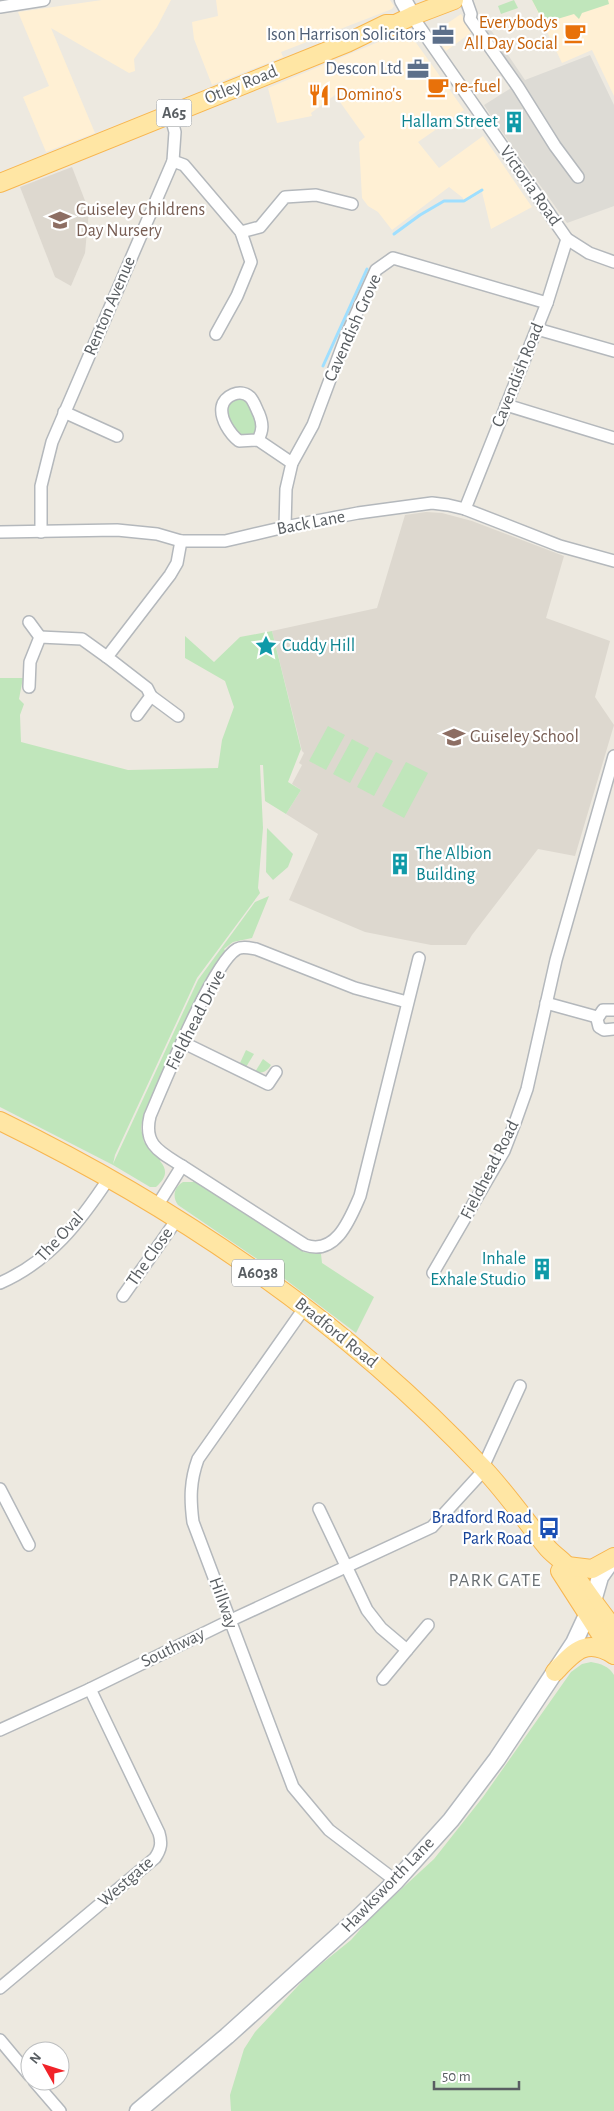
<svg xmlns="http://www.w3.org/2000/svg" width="614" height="2111" font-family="'Alegreya Sans',sans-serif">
<rect width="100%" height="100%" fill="#ede9e0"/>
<g fill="#fff0d4">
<path d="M102,0h69l-14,27 -23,32 1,12 -6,2 -78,-45 44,105 -49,19 -23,-55 26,-11 -31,-74z"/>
<path d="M216,0h174l4,6 -2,3 -111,43 2,5 -71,28 -18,-46 -2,-17 26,-6z"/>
<path d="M532,0h82v96l-22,-46 -30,13z"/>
<path d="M461,14l11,18 -26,19 -13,-18z"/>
<path d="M407,30l57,80 -46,32 21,26 44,-32 49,71 -41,22 -9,-37 -18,11 -1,-5 -14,-11 -57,43 -14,-18 -10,-6 -6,-8 -3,-56 6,-5 -30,-42 -24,18 1,3 -35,7 -9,-35z"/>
</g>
<path fill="#dddbd5" d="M480,14l45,66 65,-25 24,50v101l-47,17 -72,-101 -11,-17 27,-17 2,-12 -36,-53z"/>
<g fill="#ddd8cf">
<path d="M72,167l17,44 -4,42 -14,33 -16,-9 -35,-90z"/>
<path d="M426,512l16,1 30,8 92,35 -18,62 64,23 -15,56 19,28 -39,131 -37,-7 -66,86 -6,10h-35l-66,-13 -76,-32 29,-66 -32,-20 15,-24 -9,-6 10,-19 -3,-2 5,-10 -2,-2 -30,-120 105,-23 28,-93z"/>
</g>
<g fill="#c0e6bb">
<path d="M514,0l4,8 -17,6 -3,-8z"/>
<path d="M532,0h76l1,4 -27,9 -3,6 -5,-5 -30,9z"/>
<path d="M234,399l10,1 8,9 6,17 -4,11h-11c-11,-8 -22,-27 -9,-38z"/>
<path d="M272,631l29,118 -13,33 13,8 -15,24 -21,-13 -2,-36h-3l3,63 -5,60 2,5 -63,85 -82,177 -2,9 85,-184 57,-78 14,-6 -17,42 -19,4 -9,7 2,3 -48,88 -34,73 -3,15 3,14 17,17 -1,2c9,10 5,18 -4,26h-6l-37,-22 -113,-58v-429h23l-4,21 5,5 -4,11 1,27 107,28 90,-2 4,-28 12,-33 -9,-26 -40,-23v-22l29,26 26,-25z"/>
<path d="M328,726l17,9 -19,35 -17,-9z"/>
<path d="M352,739l17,9 -19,35 -17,-9z"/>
<path d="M376,752l17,9 -19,35 -17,-9z"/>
<path d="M406,762l22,11 -24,45 -22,-12z"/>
<path d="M267,828l26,26 -5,13 -15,13 -7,-8z"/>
<path d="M246,1050l8,4 -8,13 -6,-4z"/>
<path d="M263,1059l8,6c-4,6 -8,9 -16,7z"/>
<path d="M195,1179l109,70 -1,3 18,2 1,9 52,34 -18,36 -87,-66 -91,-62c-6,-8 -4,-18 5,-23h10z"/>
<path d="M591,1662c10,2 18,4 23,13v436h-383l-1,-16 14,-46 11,-17 55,-59 41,-33 21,-24 62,-57 49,-62 88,-125 11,-8z"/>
</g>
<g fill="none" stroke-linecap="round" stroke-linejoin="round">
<g stroke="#9fdfff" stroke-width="3">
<path d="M394,234l26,-19 24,-14h20l18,-11"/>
<path d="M323,366l44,-97"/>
</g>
<g stroke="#b4b8bc" stroke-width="14">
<g id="street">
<path d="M466,0l5,14 -1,5 48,68 37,59 23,31"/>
<path d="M0,7l44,-7"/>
<path d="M412,16l155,223 22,14 25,9"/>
<path d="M173,161l11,4 57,67 10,30 -14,34 -21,38"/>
<path d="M241,232l19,-5 25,-30 31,-2 36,9"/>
<path d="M537,329l77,22"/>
<path d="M506,405l108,33"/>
<path d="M64,412l53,24"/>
<path d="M258,440c5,-10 5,-16 1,-26 -3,-6 -5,-13 -9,-17 -10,-9 -26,-1 -28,10 -2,12 8,27 17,34l19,-1 34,23"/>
<path d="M465,509l82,-206 20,-64"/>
<path d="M285,527l1,-38 6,-26 21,-38 34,-91 29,-64 17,-12 154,45"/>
<path d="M0,532l117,-2 40,4 24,7h44l60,-14 73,-14 74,-10 16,2 17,4 95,37 54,15"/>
<path d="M41,532v-46l11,-44 121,-281 2,-29 -5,-18"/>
<path d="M29,622l11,15"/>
<path d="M29,687l1,-25 10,-25 42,2 25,18"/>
<path d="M137,715l14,-19"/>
<path d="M178,716l-27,-20 -4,-8 -40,-31 63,-82 7,-12 4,-22"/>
<path d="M546,1003l51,14"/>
<path d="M614,1010h-11l-6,9 2,8 5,3 10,-1"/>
<path d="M182,1042l86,42 8,-12"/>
<path d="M182,1166c-22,-14 -39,-21 -32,-50 13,-30 63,-154 87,-167 5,-3 13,-1 19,0l99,39 52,14"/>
<path d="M157,1206l25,-40 123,79c31,11 45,-26 55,-49l59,-238"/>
<path d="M433,1273l71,-122 12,-31 11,-31 29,-129 58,-204"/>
<path d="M0,1283c50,-22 80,-61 109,-105"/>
<path d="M123,1296l55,-78"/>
<path d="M305,1307l-107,152c-8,22 -8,40 -5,63l100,265 36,43 67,51"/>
<path d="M483,1467l37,-81"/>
<path d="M0,1489l29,56"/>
<path d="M319,1509l48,101 14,18 26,22 -24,29"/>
<path d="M407,1650l21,-25"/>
<path d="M0,1730l90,-41 139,-68 203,-94 53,-58"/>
<path d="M0,1988l155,-130c6,-9 7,-15 4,-25l-69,-144"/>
<path d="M0,2040l30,36"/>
<path d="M34,2081l26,30"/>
</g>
</g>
<g stroke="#b4b9be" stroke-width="19">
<g id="secondary">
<path d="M403,0l9,16"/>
<path d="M593,1601l7,-24 14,-20"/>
<path d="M138,2111l89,-75 133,-120 36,-35 55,-61 46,-61 77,-116 13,-28"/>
</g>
</g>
<g stroke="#f8b64f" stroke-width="20">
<g id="primary">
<path d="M383,30l29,-14 42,-16"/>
<path d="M0,183l347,-140 39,-19h6"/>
<path d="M0,1121c179,87 345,201 482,346 23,24 43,53 64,79 6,8 14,12 20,19 11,12 18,24 27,36 7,10 15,19 21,30"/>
<path d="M567,1566l25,3 22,-12"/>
<path d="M560,1571l54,84"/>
<path d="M555,1672c19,-20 31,-35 59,-17"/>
</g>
</g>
<use href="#street" stroke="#fff" stroke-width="11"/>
<use href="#secondary" stroke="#fff" stroke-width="16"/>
<use href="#primary" stroke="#ffe6a4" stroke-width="18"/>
</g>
<defs>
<g id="cafe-bare" transform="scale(1.725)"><path d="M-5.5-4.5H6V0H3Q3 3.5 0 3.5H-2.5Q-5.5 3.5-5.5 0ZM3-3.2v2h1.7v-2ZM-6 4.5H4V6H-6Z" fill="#e8710a" stroke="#fff" stroke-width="2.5" paint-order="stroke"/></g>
<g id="office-bare" transform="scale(1.725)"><path d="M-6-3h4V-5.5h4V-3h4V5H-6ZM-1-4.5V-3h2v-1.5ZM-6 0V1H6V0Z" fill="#5c6f8a" stroke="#fff" stroke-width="2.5" paint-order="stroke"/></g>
<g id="restaurant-bare" transform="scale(1.725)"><path d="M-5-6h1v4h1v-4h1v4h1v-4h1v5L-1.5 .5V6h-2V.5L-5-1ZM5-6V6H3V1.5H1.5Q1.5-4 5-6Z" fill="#e8710a" stroke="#fff" stroke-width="2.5" paint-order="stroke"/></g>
<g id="building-bare" transform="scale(1.725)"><path d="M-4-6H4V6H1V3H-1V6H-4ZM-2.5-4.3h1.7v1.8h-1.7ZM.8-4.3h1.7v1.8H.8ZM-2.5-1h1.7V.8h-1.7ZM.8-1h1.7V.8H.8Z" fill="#0f9aa8" stroke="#fff" stroke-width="2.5" paint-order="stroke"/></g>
<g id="school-bare" transform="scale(1.725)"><path d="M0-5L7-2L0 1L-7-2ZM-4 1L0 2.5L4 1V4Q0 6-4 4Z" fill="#8d6e63" stroke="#fff" stroke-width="2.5" paint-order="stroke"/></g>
<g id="sight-bare" transform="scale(1.725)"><path d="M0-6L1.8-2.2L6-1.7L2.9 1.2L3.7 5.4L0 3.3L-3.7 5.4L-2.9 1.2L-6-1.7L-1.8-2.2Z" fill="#0f9aa8" stroke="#fff" stroke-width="2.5" paint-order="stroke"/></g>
<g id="bus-bare" transform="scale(1.725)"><path d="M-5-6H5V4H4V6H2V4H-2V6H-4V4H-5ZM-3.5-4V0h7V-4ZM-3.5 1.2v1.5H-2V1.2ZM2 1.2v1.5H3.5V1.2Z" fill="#1a4fb4" stroke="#fff" stroke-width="2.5" paint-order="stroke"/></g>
</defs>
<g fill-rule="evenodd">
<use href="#cafe-bare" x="575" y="33"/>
<use href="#office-bare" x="443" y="35"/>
<use href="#office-bare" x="418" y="69"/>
<use href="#cafe-bare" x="438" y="87"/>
<use href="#restaurant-bare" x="319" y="95"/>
<use href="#building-bare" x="514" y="122"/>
<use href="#school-bare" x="60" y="220"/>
<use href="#sight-bare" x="266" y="646"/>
<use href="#school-bare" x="454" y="737"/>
<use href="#building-bare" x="400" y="864"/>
<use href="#building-bare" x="542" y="1269"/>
<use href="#bus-bare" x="549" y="1528"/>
</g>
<g text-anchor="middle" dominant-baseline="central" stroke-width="4.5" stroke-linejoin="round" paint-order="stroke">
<g fill="#fff" stroke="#8b8e91" stroke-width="1">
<rect x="156.5" y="99.5" width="35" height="27" rx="4"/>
<rect x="232" y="1259.5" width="52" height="27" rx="4"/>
</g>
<g font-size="16" font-weight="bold" fill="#595e62">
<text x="174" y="113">A65</text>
<text x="258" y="1273">A6038</text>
</g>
<g font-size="18" fill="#c56008" stroke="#fff" text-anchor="start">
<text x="558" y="23" text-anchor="end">Everybodys<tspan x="558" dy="21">All Day Social</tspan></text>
<text x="454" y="87">re-fuel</text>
<text x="336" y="95">Domino's</text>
</g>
<g font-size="18" fill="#4e5e75" stroke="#fff" text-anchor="end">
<text x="426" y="35">Ison Harrison Solicitors</text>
<text x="402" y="69">Descon Ltd</text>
</g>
<g font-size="18" fill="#595e62" stroke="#fff">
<text transform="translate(241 85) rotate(-22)">Otley Road</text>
<text transform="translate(530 186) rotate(55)">Victoria Road</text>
<text transform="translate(110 306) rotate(-67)">Renton Avenue</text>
<text transform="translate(353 328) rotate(-66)">Cavendish Grove</text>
<text transform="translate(518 375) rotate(-68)">Cavendish Road</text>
<text transform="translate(311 523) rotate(-11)">Back Lane</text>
<text transform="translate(196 1020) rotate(-63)">Fieldhead Drive</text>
<text transform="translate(490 1170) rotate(-63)">Fieldhead Road</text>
<text transform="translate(60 1237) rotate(-47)">The Oval</text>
<text transform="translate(150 1257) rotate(-55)">The Close</text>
<text transform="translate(336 1333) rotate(39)">Bradford Road</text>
<text transform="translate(223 1603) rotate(70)">Hillway</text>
<text transform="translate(173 1648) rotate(-26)">Southway</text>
<text transform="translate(126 1882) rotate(-41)">Westgate</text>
<text transform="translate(388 1885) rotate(-46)">Hawksworth Lane</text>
</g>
<g font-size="18" fill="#0d838f" stroke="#fff" text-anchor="end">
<text x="498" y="122">Hallam Street</text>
<text x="282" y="646" text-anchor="start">Cuddy Hill</text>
<text x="416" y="854" text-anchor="start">The Albion<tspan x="416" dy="21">Building</tspan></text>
<text x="526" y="1259">Inhale<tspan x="526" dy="21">Exhale Studio</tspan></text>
</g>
<g font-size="18" fill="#785e54" stroke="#fff" text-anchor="start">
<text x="76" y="210">Guiseley Childrens<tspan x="76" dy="21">Day Nursery</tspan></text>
<text x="470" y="737">Guiseley School</text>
</g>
<g font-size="18" fill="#164399" stroke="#fff" text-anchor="end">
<text x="532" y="1518">Bradford Road<tspan x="532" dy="21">Park Road</tspan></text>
</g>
<g font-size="19" letter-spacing="1" fill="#6a7074" stroke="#fff">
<text x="495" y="1580">PARK GATE</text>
</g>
</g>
<g transform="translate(45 2066) rotate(309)"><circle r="24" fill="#ffffff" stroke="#bdbfc0"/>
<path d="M0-4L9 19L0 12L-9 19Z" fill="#f12329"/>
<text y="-8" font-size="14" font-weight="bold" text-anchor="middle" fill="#595e62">N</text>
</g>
<path d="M434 2081v8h85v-8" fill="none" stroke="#595e62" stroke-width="2.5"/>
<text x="442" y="2081" font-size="15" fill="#595e62" stroke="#ffffff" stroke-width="4" paint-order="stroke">50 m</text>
</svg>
